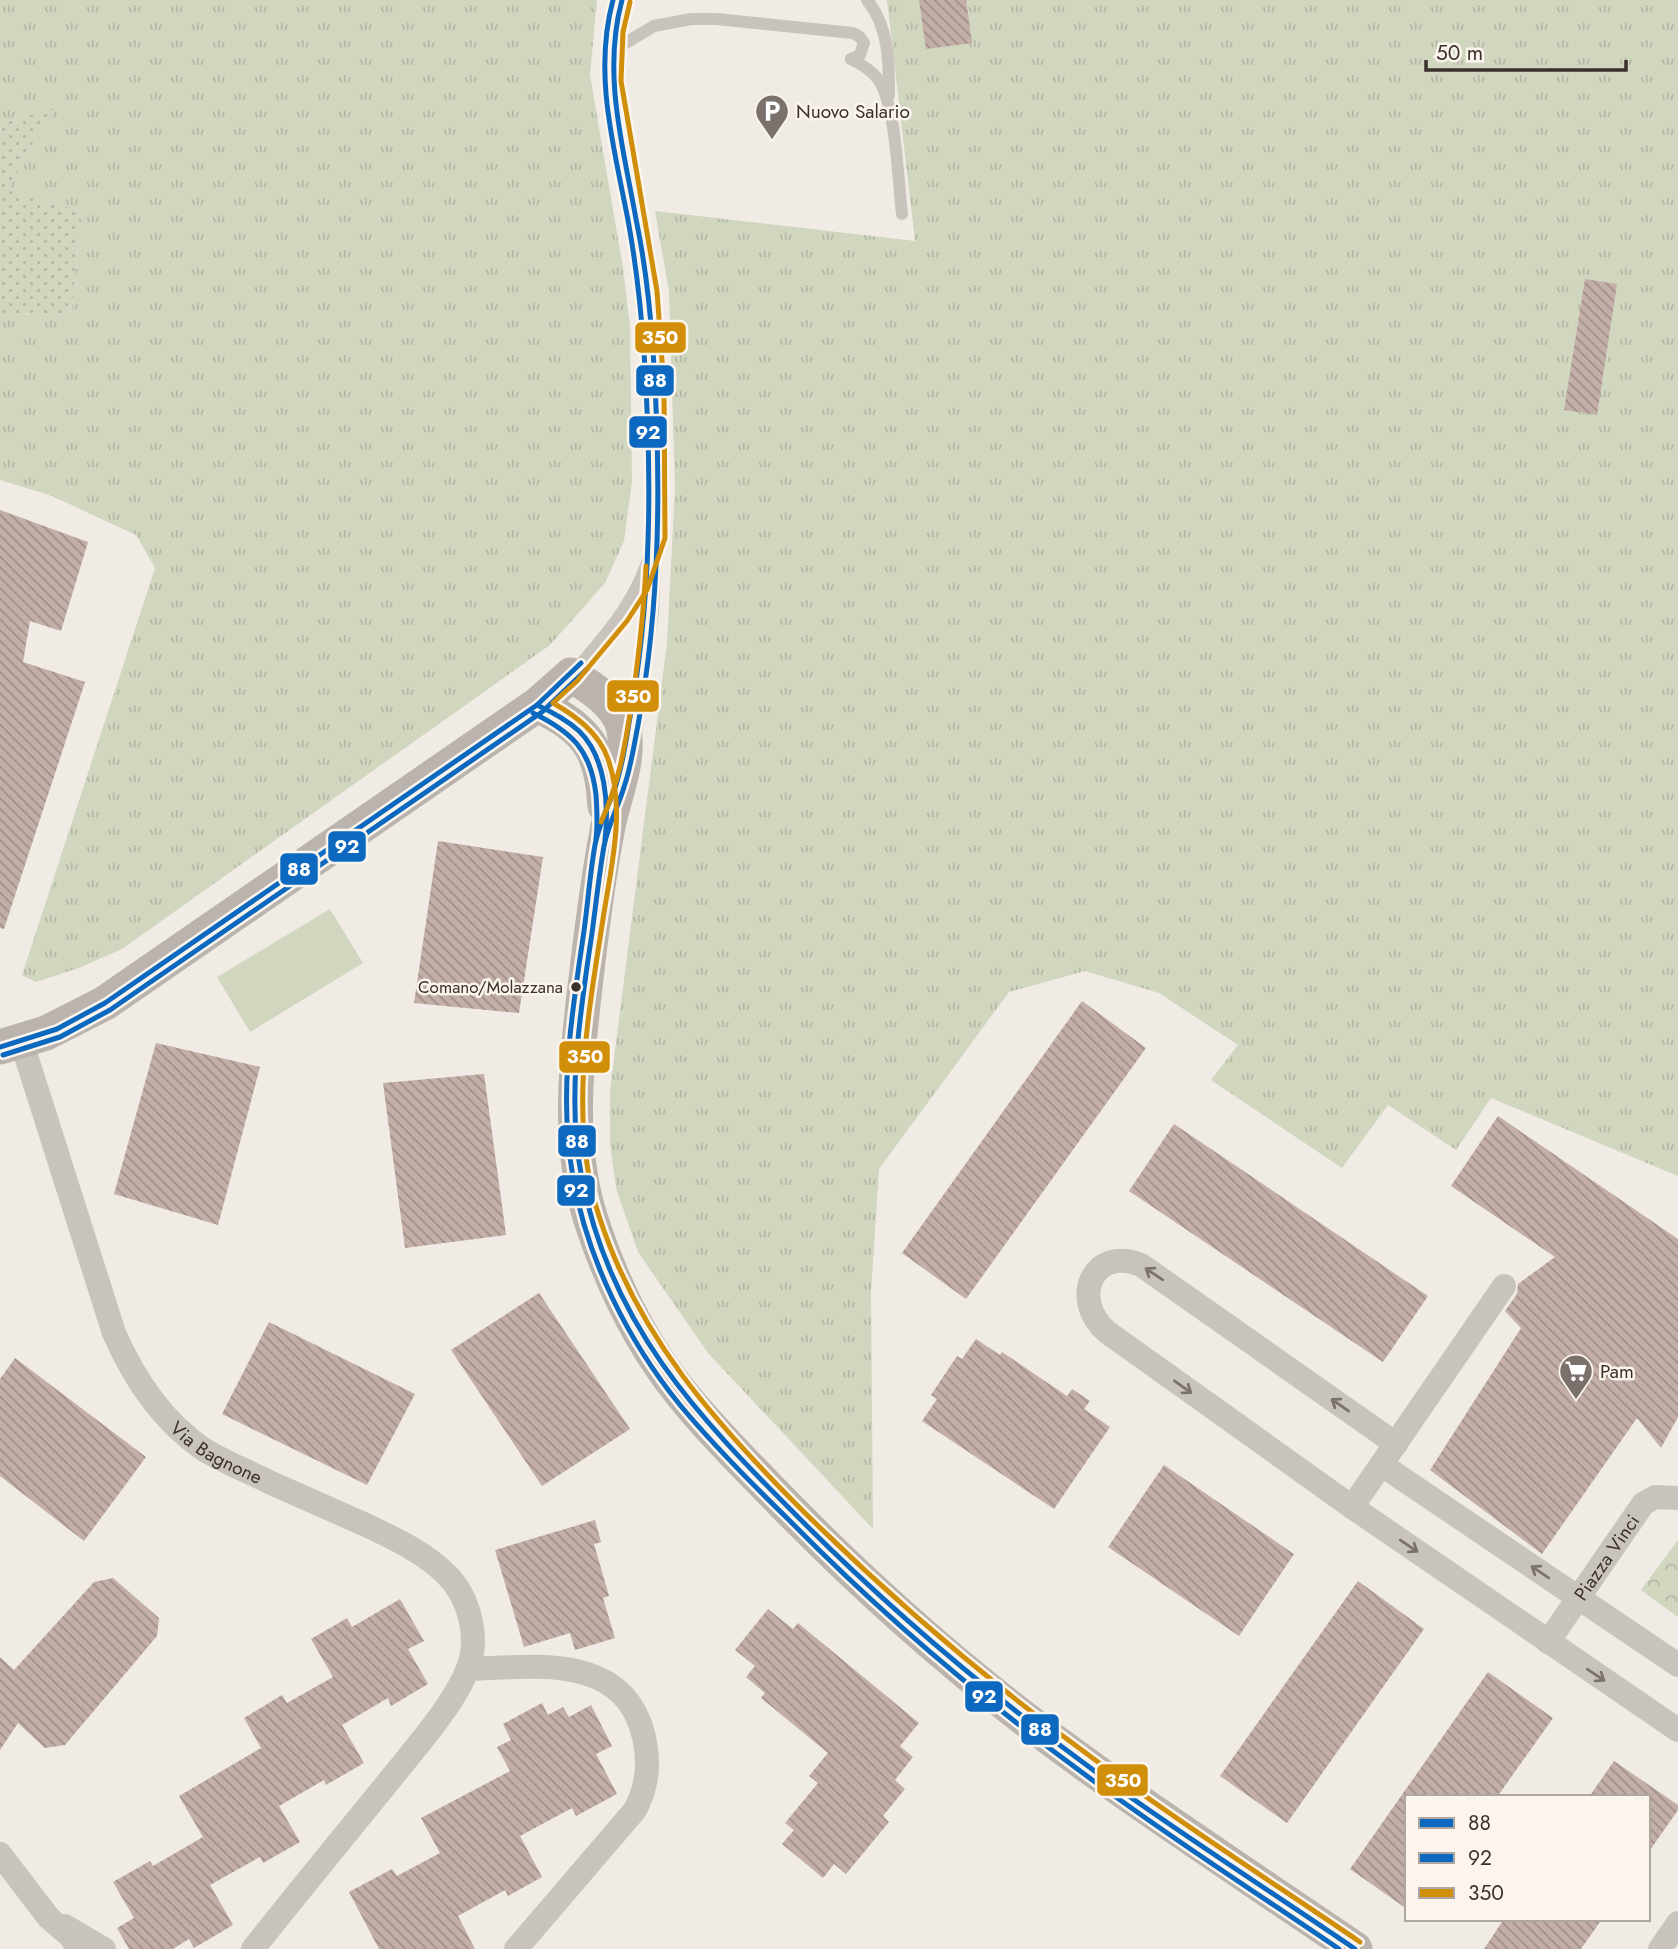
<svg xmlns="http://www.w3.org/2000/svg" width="1678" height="1949" font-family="Jost,sans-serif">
<defs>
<pattern id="grass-tufts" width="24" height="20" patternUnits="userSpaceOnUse" patternTransform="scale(1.75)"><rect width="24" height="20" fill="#d1d6bf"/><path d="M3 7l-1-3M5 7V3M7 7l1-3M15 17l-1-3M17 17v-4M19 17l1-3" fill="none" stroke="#b4b8a4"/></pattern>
<pattern id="park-crowns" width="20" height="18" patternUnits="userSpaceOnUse" patternTransform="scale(1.75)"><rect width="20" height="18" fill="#d1d6bf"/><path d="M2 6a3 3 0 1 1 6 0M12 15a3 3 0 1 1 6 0" fill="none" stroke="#b4b8a4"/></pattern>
<pattern id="garden-dots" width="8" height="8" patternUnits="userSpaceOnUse" patternTransform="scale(1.75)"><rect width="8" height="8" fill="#d1d6bf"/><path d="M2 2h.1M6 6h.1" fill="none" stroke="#b4b8a4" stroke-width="1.8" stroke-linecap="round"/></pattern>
<pattern id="building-back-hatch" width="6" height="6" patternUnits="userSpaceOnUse" patternTransform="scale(1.75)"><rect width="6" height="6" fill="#c3afa7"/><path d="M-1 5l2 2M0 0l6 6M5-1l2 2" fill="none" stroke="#a08f88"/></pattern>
</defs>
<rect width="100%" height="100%" fill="#f0ebe5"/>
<g fill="url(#grass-tufts)">
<path d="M0,0h597l-7,75 33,193 7,58 2,156 -8,59 -19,42 -55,62 -428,304 -43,19 -43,14 -14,-7 133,-407 -19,-33 -84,-39 -52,-16v-160l16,-7 55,2 11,-103 -74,-22 14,-30 33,-51 -50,13 -5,9z"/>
<path d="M887,0h791v1176l-187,-78 -35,52 -68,-45 -46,63 -131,-88 27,-35 -79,-52 -74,-22 -76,21 -130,177 -8,123 2,237 -165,-176 -70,-101 -22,-64 -6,-44v-54l57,-447 8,-155 -6,-197 -14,-80 260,30z"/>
</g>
<path fill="url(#park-crowns)" d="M1678,1540v77l-37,-27z"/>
<path fill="url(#garden-dots)" d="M56,108l-34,52 -13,30 73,22 -11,103 -55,-2 -16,7v-189l5,-9z"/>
<path fill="#d1d6bf" d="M330,909l33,54 -113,69 -33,-55z"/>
<g fill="url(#building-back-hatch)">
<path d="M919,0h47l6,43 -46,6z"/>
<path d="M1585,279l32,5 -20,131 -33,-5z"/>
<path d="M0,510l88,32 -27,89 -31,-10 -7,41 62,20 -81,247 -4,-1z"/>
<path d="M438,841l105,16 -24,156 -105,-10z"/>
<path d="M1082,1001l64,47 -180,251 -64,-46z"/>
<path d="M156,1043l104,24 -42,158 -104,-31z"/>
<path d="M484,1074l22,161 -101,13 -22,-165z"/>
<path d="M1498,1116l180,123v178l-17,31 -24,-30 -95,136 -112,-84 91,-142 -16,-17 12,-17 1,-10 37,-27 -104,-71z"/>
<path d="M1174,1124l254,172 -45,66 -254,-171z"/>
<path d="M539,1293l91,136 -88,57 -91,-136z"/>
<path d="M269,1322l146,72 -48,91 -145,-71z"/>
<path d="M976,1339l24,16 2,-3 65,44 5,-7 18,12 -6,8 26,18 -56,82 -132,-88 15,-22 -6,-4 26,-39 5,3z"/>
<path d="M15,1358l131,99 -62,84 -84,-65v-97z"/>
<path d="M1164,1465l130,89 -55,82 -131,-89z"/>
<path d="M595,1520l6,22 -7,2 15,52 -6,2 12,40 -40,12 -5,-17 -46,14 -29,-97z"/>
<path d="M113,1578l46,40 -2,18 -92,109 -20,3 -27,-25 -18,27v-93l14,13 80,-88z"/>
<path d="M1358,1581l66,48 -137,194 -67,-47z"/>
<path d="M400,1599l24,42 -16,8 20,35 -37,22 -3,-8 -46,27 22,38 -38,22 -2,-5 -45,26 21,36 -37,21 -3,-6 -50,28 23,40 -39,23 -5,-9 -16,10h-44l-12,-21 17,-10 -21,-36 37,-21 3,5 50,-29 -24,-41 82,-48 -17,-30 38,-23 5,8 46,-26 -22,-38 36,-21 5,9z"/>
<path d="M768,1609l25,20 5,-6 121,100 -19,23 13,11 -18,23 10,9 -22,27 6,6 -43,52 -12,-10 -11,14 -41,-34 12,-14 -9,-7 33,-40 -9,-7 19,-23 -67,-55 4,-5 -19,-16 9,-11 -20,-16z"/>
<path d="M1488,1672l65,46 -56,79h-90v112l-57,-40z"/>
<path d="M542,1703l6,12 15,-8 6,10 22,-12 21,41 -16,8 21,40 -41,22 -4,-8 -52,28 22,41 -34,19 -3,-6 -47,26 17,33h-96l-30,-57 43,-23 5,7 43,-23 -19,-35 89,-47 -13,-24 14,-7 -8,-16z"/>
<path d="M1614,1761l64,44v5l-30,43v-56h-59z"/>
<path d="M1504,1919h98l-21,30h-97z"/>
</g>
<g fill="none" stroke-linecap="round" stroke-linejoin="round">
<g stroke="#c9c3be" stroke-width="12">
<path d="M622,0l-8,31 -2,51 3,29 30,154 10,123 1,149 -3,75 -17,121"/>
<path d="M867,0c22,26 22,63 22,95"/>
<path d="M612,51l42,-25 37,-7h25l137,14 7,4 4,6 -4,12 -9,4"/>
<path d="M851,59c10,5 20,11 27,20 18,25 20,102 24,135"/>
<path d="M573,673c35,-41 62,-70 78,-122"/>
</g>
<g stroke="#c9c3be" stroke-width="24">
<path id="s1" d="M21,1040l93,293c20,46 47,87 89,116 21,13 44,22 66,33 32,14 65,29 97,43 29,14 58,27 81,50 22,22 33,63 21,93 -13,35 -51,78 -75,108 -47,58 -94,115 -140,173"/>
<path d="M1396,1444l-255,-179c-49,-20 -71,35 -34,67l245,175 326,223"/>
<path d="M1382,1465l296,200"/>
<path d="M1352,1507l152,-221"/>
<path id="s2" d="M1548,1642l95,-138 12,-7 23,1"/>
<path d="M468,1669c67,-2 156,-17 176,68 6,26 4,49 -9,73l-119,139"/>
<path d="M0,1854l49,64 21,18 9,13"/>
<path d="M65,1926l39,23"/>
<path d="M1660,1949l18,-26"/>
</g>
<g stroke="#bab3ae" stroke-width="35">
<path d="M537,705c51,23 65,46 68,101"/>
<path d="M0,1047l46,-14 59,-30 432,-298 34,-30c20,12 45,28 52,51 9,34 -11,73 -16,106 -10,51 -16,103 -22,155 -9,77 -18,155 5,230 20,62 50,125 91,176 32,40 71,78 107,115 96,98 202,189 314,268 83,59 168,115 253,173"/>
</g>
<g stroke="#fbf5ee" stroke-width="10">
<g id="bus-1">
<path d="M622,0c-20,74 1,146 14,219 9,43 14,87 17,131 8,124 8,252 -15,375 -4,20 -7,42 -14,62 -6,20 -16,38 -20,59 -5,29 -8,58 -12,87 -12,81 -26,165 -10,246 29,146 115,237 216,338 101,102 211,193 328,277 75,53 153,103 229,155"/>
<path d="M537,705c15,7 30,15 42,26 27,26 30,74 26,109"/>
<path d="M0,1047l57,-18 48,-26 432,-298 44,-42"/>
</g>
</g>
<g stroke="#fbf5ee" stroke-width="10">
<g id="bus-2">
<path d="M613,0c-20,74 1,147 15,220 8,44 13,88 16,132 8,123 8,249 -15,371 -3,20 -7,42 -13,62 -7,20 -17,39 -21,60 -5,28 -7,57 -11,86 -12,81 -26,164 -11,246 14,82 55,164 107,228 34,41 72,79 110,116 102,104 214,197 333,281 71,51 144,98 216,147"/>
<path d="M533,713c39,19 58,37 63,82 1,15 2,29 0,44"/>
<path d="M3,1055l57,-18 50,-27 432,-298 45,-43"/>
</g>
</g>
<g stroke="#fbf5ee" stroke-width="10">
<g id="bus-3">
<path d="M630,2l-7,30 -2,49 36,210 7,97 1,150 -18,52 -20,31 -50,60 -24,22c23,13 46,30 55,56 18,51 3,108 -5,160 -15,97 -35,201 -4,297 39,121 117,208 205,296 94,93 195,178 302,256 83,61 169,116 254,174"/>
<path d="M601,822c19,-40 25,-83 32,-126 6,-43 11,-87 13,-130"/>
</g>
</g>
<use href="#bus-1" stroke="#0c69bf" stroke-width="5"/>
<use href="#bus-2" stroke="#0c69bf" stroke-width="5"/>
<use href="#bus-3" stroke="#d18e09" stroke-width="5"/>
</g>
<defs><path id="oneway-shaft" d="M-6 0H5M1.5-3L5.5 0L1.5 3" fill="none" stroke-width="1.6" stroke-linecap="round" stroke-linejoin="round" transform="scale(1.75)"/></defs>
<g stroke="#7b726d">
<use href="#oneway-shaft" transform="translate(1154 1274) rotate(-146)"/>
<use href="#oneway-shaft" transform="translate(1183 1387) rotate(36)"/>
<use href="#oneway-shaft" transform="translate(1340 1405) rotate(-145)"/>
<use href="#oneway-shaft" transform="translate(1409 1546) rotate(34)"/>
<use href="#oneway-shaft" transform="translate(1540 1572) rotate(-146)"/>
<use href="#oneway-shaft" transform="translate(1596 1675) rotate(34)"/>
</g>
<defs>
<g id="parking-pin" transform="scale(1.75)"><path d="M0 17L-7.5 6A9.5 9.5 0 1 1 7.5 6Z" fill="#7a716c" stroke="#fbf5ee"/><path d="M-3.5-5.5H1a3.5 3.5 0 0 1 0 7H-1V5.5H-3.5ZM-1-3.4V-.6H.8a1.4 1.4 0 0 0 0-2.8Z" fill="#fff"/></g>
<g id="supermarket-pin" transform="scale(1.75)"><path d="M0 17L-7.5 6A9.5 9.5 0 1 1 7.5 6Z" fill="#7a716c" stroke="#fbf5ee"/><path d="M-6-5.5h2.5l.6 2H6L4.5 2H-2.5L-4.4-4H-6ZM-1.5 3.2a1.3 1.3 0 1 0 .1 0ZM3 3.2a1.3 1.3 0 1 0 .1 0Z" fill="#fff"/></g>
</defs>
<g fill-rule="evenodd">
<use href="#parking-pin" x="772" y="111"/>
<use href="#supermarket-pin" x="1576" y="1371"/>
</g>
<circle fill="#3b302b" stroke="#fbf5ee" stroke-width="2.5" cx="576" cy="987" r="6"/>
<g text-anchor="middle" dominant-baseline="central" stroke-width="5" stroke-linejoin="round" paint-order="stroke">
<g font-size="17" fill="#3b302b" stroke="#fbf5ee" text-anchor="end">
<text x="563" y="987">Comano/Molazzana</text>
</g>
<g font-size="19" fill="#3b302b" stroke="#fbf5ee" text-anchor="start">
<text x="796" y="111">Nuovo Salario</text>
<text x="1600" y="1371">Pam</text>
</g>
<g font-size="19" fill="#3b302b" stroke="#fbf5ee">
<text stroke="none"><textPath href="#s1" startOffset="469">Via Bagnone</textPath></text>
<text stroke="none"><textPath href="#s2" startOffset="103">Piazza Vinci</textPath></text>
</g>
</g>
<g stroke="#fbf5ee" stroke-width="2.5">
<rect x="634" y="321" width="53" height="33" rx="7" fill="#d18e09"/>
<rect x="635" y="364" width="40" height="33" rx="7" fill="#0c69bf"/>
<rect x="628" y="415" width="40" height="34" rx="7" fill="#0c69bf"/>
<rect x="606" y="679" width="54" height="34" rx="7" fill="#d18e09"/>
<rect x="327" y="830" width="40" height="33" rx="7" fill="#0c69bf"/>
<rect x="279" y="852" width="40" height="34" rx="7" fill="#0c69bf"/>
<rect x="558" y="1040" width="53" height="34" rx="7" fill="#d18e09"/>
<rect x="557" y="1124" width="40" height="34" rx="7" fill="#0c69bf"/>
<rect x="556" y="1174" width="40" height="33" rx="7" fill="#0c69bf"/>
<rect x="964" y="1680" width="40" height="33" rx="7" fill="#0c69bf"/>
<rect x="1020" y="1713" width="40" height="33" rx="7" fill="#0c69bf"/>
<rect x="1096" y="1763" width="53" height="34" rx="7" fill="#d18e09"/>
</g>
<g font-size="19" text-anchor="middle" font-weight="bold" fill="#fff">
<text x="660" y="344">350</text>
<text x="655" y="387">88</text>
<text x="648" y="439">92</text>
<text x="633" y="703">350</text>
<text x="347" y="853">92</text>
<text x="299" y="876">88</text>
<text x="585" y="1063">350</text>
<text x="577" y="1148">88</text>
<text x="576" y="1197">92</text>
<text x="984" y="1703">92</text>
<text x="1040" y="1736">88</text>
<text x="1123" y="1787">350</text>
</g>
<rect x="1405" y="1795" width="245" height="126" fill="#fbf5ee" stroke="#aea6a0" stroke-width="2"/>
<rect x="1419" y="1818" width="35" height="10" fill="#0c69bf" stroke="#aea6a0" stroke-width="2"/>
<text x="1468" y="1830" font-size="21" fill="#3b302b">88</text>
<rect x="1419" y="1853" width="35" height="10" fill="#0c69bf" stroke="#aea6a0" stroke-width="2"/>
<text x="1468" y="1865" font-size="21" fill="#3b302b">92</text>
<rect x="1419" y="1888" width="35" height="10" fill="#d18e09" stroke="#aea6a0" stroke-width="2"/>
<text x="1468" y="1900" font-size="21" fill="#3b302b">350</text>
<path d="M1426 60v10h200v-10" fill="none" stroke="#3b302b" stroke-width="3.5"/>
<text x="1436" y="60" font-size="21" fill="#3b302b" stroke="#fbf5ee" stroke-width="5" paint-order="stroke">50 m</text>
</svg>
